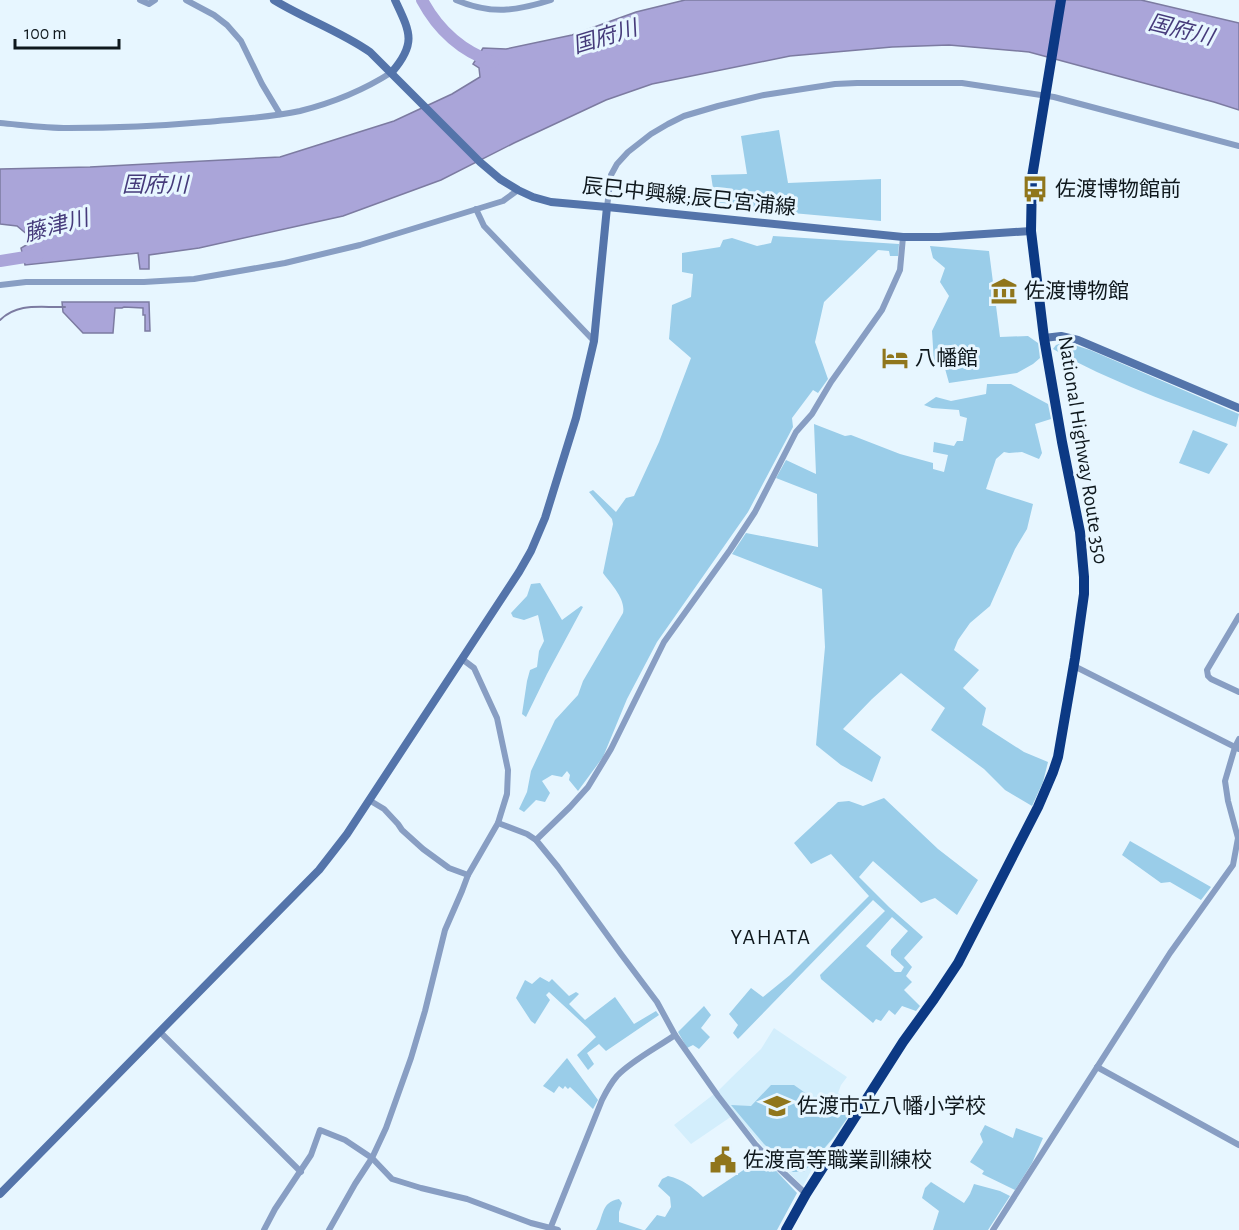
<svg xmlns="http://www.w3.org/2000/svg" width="1239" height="1230" font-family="'Alegreya Sans','Noto Sans JP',sans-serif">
<rect width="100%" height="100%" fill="#e7f6ff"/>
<path fill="#d3eefc" d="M774,1028l73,49 -6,8 -3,8 18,11 -18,30 -18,20 -17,32 -33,-31 -35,-41 -44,30 -17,-19 44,-34 14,-14 29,-28z"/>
<g fill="#9acde9" fill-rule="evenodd">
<path d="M779,130l9,53 93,-4v42l-111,-10 -7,-3 -48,-6 -4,-27 36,-1 -6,-38z"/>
<path d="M773,236l126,8 -1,12h-8l-1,-5 -11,-1 -54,52 -9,40 13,37 -10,14 -5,-3 -21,28 1,9 -45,85 -91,130 -30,57 -24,58 -25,34 -9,-11 1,-5 -3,-4 -5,6 -10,-2 -10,6 8,12 -5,9 -9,-2 -12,12 -5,-3 8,-17 4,-21 24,-51 23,-25 5,-14 40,-68c3,-14 -12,-29 -20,-40l10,-49 -1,-5 -23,-27 4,-2 23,22 10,-14 8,-2 25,-54 32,-84 -22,-19 3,-34 19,-8 2,-23 -11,-2v-19l38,-6 3,-7 9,-2 25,8 14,-3z"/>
<path d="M930,246l59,5 11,86 28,-1 10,7 2,15 -7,6 -16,9 -68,10 -5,-18 -10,-2 -2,-32 17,-35 -9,-14 5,-14 -12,-10z"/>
<path d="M1065,342l25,8 149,64 -3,13c-62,-23 -126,-45 -183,-78l3,-4z"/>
<path d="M987,384h24l37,20 3,15 -16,5 7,29 -3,6 -17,-7 -13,1 -5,-1 -8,7 -10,30 47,15 -6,25 -12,20 -25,57 -20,17 -12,17 -4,10 25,20 -16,18 23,20 -4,17 42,27 24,10 -5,20 -11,24 -27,-16 -21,-21 -53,-39 14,-22 -44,-35 -29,26 -29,30 38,28 -9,25 -31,-17 -25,-20 9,-98 -3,-58 -90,-35 14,-21 72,14 -1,-53 -41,-16 10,-18 30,14 -2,-50 31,12 6,-1 49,19 33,9v6l11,3 4,-17 -15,-3 1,-10 20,4 3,-5h6l4,-23 -7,-2 -1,-6 -27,-2 -8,-3 12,-8 15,4 35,-7z"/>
<path d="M1193,430l35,14 -19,30 -30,-11z"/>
<path d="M540,583l22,37 19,-14 2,1 -36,67 -21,43 -4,-3 5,-33 3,-11 7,-3 2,-16 5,-10 -6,-26 -14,5 -11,-3 -2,-4 16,-17 4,-12z"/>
<path d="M884,798l54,51 40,31 -21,35 -22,-17 -14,5 -48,-42 -14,16 30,30 34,30 -19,21 8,9 -6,9 6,6 -8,8 16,16 -4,5 -14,-5 -7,9 -6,-5 -8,11 -5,-2 -3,4 -52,-44 -1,-4 65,-64 -12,-11 -135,139 -5,-6 5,-8 -9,-11 22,-26 12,9 27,-22 79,-79 -38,-42 -20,10 -17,-21 44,-41 11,-1 14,5zM892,917l16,14 -17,19v5l13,12 -3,5h-6l-29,-26z"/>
<path d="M1130,841l81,46 -10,13 -31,-18 -9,1 -39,-28z"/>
<path d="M540,977l9,5 3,-3 17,17 7,-4 3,2 -10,10 16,16 30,-23 19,27 22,-13 3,4 -53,36 -7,-7 -12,9 7,11 -6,6 -11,-15 19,-18 -8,-9 -39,-36 -3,3 4,5 -15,24 -4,-3 -15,-23 9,-18 7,4z"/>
<path d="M704,1006l7,9 -10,13 9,9 -11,12 -6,-4 -6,3 -9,-16z"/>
<path d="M567,1058l31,42 -5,9 -23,-22 -2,2 -3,-3 -2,3 -4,-3 -5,7 -11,-7z"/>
<path d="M771,1085h23l17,12 13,-1 13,3 15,11 -1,3 -18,25 -29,34h-11l-29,-28 -33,-39 20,1z"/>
<path d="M985,1125l28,13 3,-10 27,10 -11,25 -17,27 -33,-16 2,-3 -14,-9 13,-20 -3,-8z"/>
<path d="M763,1157l34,36 -20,37h-132l12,-15 8,2 6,-10 -1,-10 -12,-11 4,-7 6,-3c16,4 23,10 35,21z"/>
<path d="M931,1182l33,21 6,-9 4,-10 26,7 10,5 -22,34h-55l6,-19 -17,-13 3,-10z"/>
<path d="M619,1199l3,4 -3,9v10l24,8h-47c8,-12 4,-28 23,-31z"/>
</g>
<g fill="#aaa5d9" stroke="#7c7ba1" stroke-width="1.5">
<path d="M685,0h456l98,23v87l-25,-8 -185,-50 -80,-7 -57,2 -102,9 -138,28 -46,16 -92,43 -73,37 -98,36 -144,32 -50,7v14h-9l-2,-16 -113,12 -4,-17 7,-4 1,-8 -12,-10 -17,-2v-55l90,-2 190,-10 114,-36 58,-27 28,-17 -1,-9 -6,-4 10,-16 23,1 66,-14 64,-23z"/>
<path d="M62,302h87l1,29h-5v-16h-2v-7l-19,-1 -2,1h-7l-2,25h-30l-20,-21z"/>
</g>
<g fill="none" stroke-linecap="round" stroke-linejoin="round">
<path stroke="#7c7ba1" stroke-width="2" d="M0,320c19,-18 41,-12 65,-13"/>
<g stroke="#aaa5d9" stroke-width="12">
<path d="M422,0c16,30 39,51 71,62"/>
<path d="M0,261l38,-6"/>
</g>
<g stroke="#889ec3" stroke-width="6">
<path d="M140,0l9,4 6,-4"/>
<path d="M186,0l28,15 13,10 14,16 21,43 18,30"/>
<path d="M456,0c35,15 61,11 95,0"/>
<path d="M0,123c23,2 46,5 68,5 46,0 92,-2 137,-6 31,-3 64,-4 95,-11 32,-8 64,-21 92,-39"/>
<path d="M607,207l4,-32 6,-11 11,-12 23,-18 17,-10 16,-8 34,-10 46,-11 71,-11 22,-1h105l92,14 185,49"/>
<path d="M476,209l8,17 110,115"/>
<path d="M0,285l26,-3h118l50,-3 91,-16 75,-18 143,-44 15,-11"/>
<path d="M1239,616l-32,54 1,6 3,3 28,13"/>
<path d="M1074,666l165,83"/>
<path d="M369,800l15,9 14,15 4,6 21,19 26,19 19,7"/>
<path d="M498,823l29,11 9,6 22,27 63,87 36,48 18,33 43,61 37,48 17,18 34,32"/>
<path d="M536,840l34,-33 18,-20 23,-38 53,-107 66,-92 25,-38 41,-80 16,-18 19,-32 51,-72 18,-40 3,-33"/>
<path d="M160,1032l141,140"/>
<path d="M1097,1067l142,78"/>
<path d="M550,1229l52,-129c4,-8 9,-17 15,-24 14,-15 41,-29 58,-41"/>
<path d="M264,1230l11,-21 36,-54 9,-25 25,10 27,18 20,21 29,9 46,11 64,24 27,7"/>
<path d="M329,1230l26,-46 17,-26 14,-30 25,-70 14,-47 20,-81 17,-39 6,-16 30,-52 9,-29 1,-24 -11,-52 -23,-50 -12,-9"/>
<path d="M993,1230l177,-277 63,-88 5,-27 -10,-37 -3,-20 10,-34 4,-8"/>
</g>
<g stroke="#5474aa" stroke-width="8">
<path d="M274,0c31,19 66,31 96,52l110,110 20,17 18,11 15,7 18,5 56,5 296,30h36l92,-6"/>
<path d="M392,72c25,-29 18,-40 3,-72"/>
<path d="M1044,338l17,-2 17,4 161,68"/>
<path d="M0,1194l319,-324 28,-36 172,-262 12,-21 14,-33 31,-100 18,-77 13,-134"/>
</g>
<path stroke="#0c3984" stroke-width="10" d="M786,1230l20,-36 97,-152 31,-43 24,-36 80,-156 15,-35 5,-15 17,-99 9,-64v-17l-4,-45 -18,-90 -18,-104 -13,-107 1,-54 29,-177"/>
</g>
<defs>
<g id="bus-bare" transform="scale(2.07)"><path d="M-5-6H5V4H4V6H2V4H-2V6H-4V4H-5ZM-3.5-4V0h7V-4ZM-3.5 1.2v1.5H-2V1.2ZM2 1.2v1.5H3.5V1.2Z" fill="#90761c" stroke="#e7f6ff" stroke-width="2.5" paint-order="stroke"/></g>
<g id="museum-bare" transform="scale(2.07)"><path d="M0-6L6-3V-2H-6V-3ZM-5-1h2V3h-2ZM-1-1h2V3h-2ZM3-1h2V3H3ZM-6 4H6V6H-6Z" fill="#90761c" stroke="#e7f6ff" stroke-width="2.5" paint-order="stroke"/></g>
<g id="hotel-bare" transform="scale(2.07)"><path d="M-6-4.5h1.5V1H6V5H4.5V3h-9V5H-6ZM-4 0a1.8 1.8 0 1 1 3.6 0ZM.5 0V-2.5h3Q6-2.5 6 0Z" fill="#90761c" stroke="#e7f6ff" stroke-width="2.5" paint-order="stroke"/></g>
<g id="school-bare" transform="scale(2.07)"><path d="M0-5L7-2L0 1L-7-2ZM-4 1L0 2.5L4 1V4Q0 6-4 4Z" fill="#90761c" stroke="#e7f6ff" stroke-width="2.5" paint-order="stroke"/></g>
<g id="civic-bare" transform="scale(2.07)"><path d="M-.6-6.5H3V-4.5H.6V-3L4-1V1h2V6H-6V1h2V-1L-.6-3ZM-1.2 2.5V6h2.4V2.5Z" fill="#90761c" stroke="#e7f6ff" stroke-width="2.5" paint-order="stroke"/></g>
</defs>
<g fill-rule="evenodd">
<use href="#bus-bare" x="1035" y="189"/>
<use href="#museum-bare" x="1004" y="291"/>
<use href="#hotel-bare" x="895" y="358"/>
<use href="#school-bare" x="777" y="1106"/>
<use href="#civic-bare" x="723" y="1160"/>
</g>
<g text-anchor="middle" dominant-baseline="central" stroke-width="6" stroke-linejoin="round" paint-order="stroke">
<g font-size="21" fill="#0f181d" stroke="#e7f6ff" text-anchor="start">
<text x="1055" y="189">佐渡博物館前</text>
<text x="1024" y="291">佐渡博物館</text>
<text x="915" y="358">八幡館</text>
<text x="797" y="1106">佐渡市立八幡小学校</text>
<text x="743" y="1160">佐渡高等職業訓練校</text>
</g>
<g font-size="21" fill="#0f181d" stroke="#e7f6ff">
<text transform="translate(689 197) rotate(6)">辰巳中興線;辰巳宮浦線</text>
<text transform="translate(1083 450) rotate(81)">National Highway Route 350</text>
</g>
<g font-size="22" font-style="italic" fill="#463b7b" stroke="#e7f6ff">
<text transform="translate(1181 30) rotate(14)">国府川</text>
<text transform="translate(605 37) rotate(-17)">国府川</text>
<text x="155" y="185">国府川</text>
<text transform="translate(56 226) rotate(-15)">藤津川</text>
</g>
<g font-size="22" letter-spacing="1.5" fill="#0f181d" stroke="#e7f6ff">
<text x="771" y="937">YAHATA</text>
</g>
</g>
<path d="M15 39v9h104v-9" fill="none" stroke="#0f181d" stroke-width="3"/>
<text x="24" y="39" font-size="18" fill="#0f181d" stroke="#e7f6ff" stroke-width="4.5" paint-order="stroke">100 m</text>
</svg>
